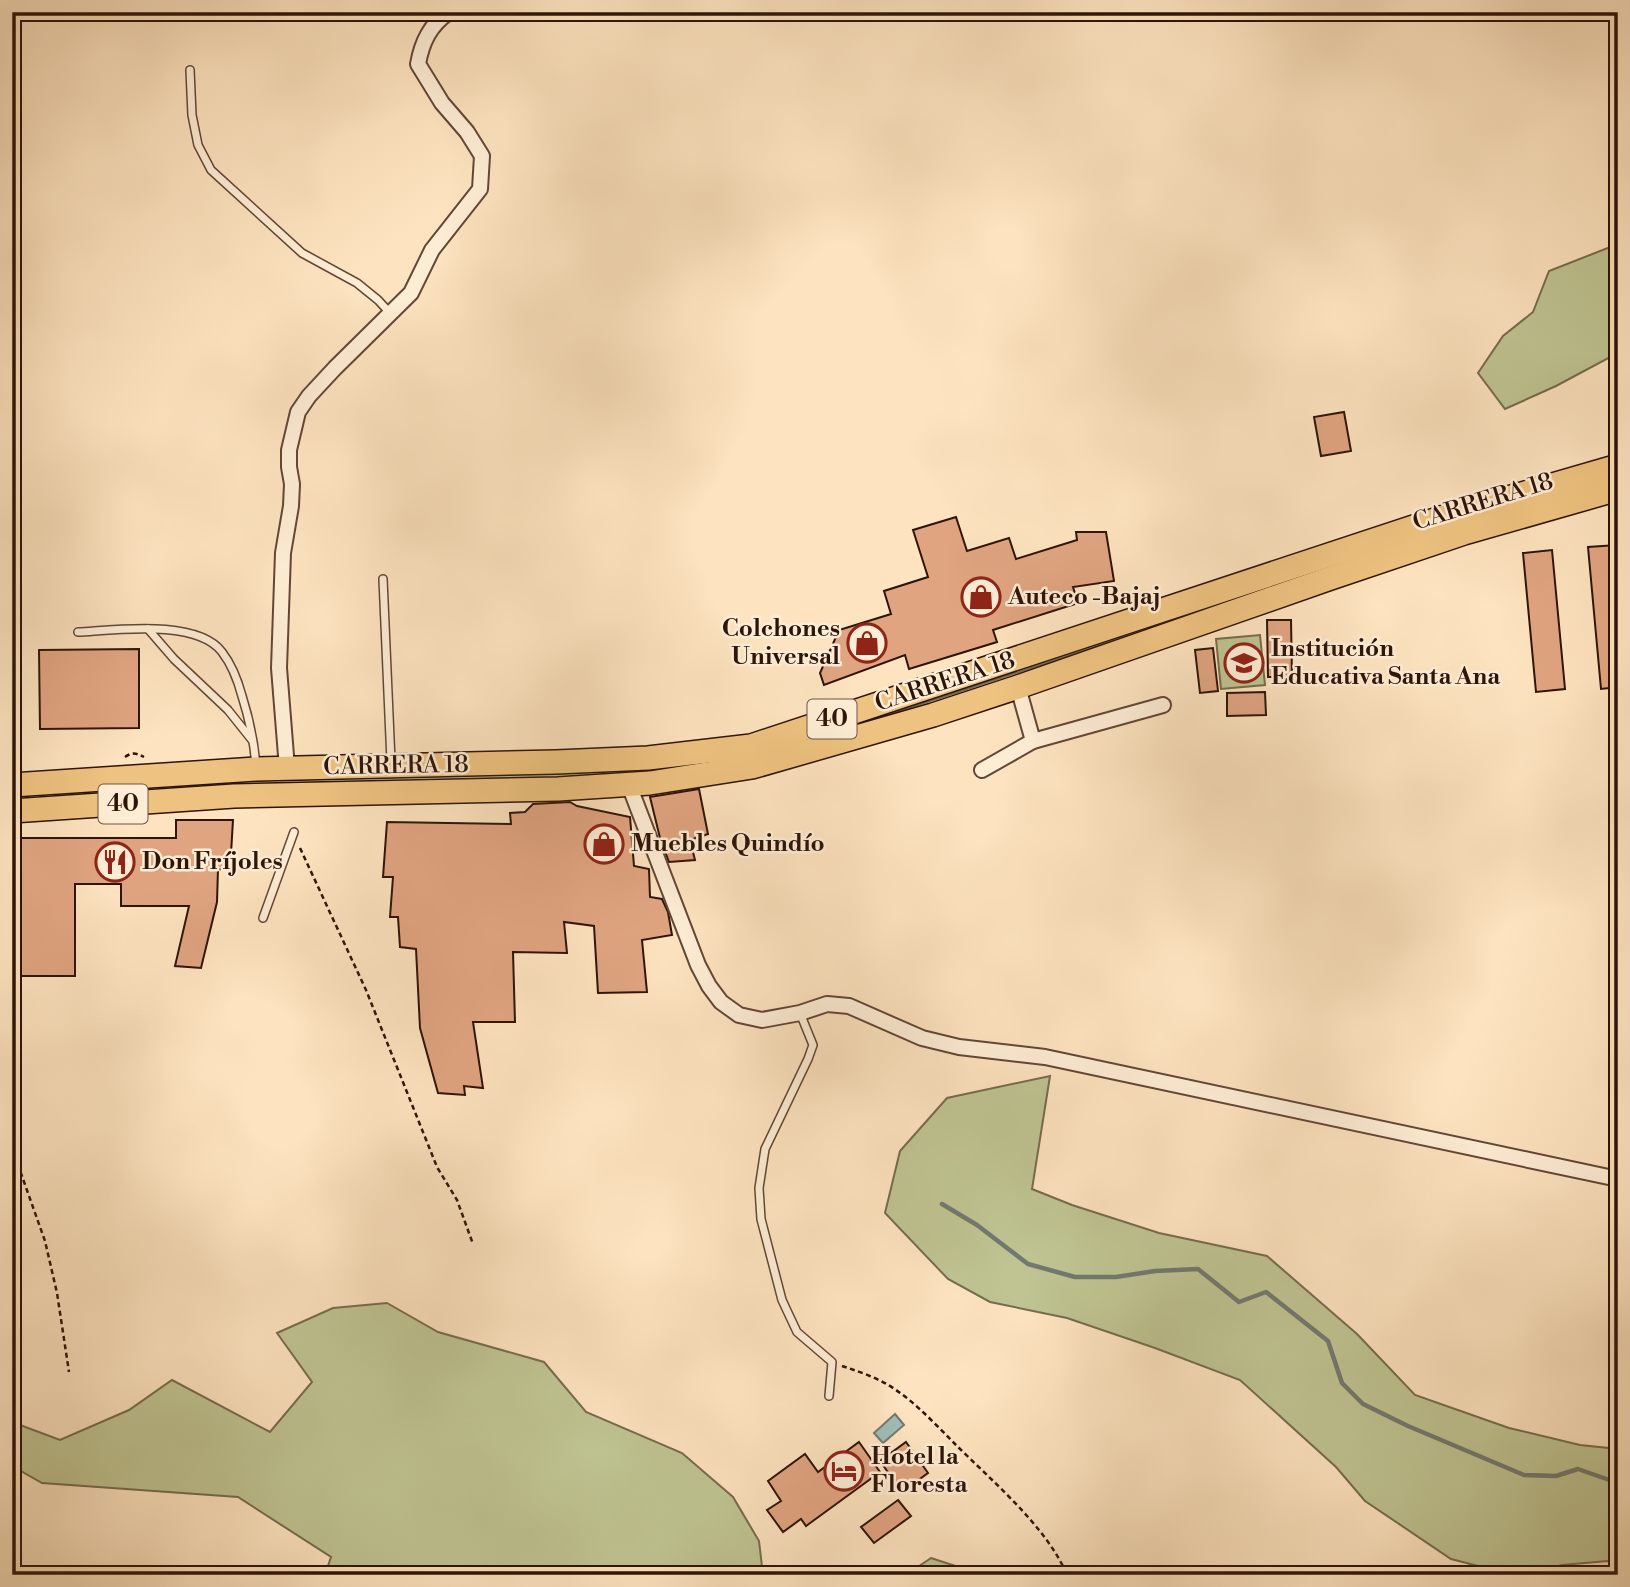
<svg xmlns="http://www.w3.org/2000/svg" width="1630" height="1587" font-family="'Libre Bodoni',serif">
<rect width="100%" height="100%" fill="#fde3bf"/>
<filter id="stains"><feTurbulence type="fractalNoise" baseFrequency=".00286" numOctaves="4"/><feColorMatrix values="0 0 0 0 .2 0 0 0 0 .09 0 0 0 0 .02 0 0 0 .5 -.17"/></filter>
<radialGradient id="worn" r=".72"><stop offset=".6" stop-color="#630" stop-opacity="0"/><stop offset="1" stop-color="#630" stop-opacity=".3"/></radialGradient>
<g fill="#bfc492" stroke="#766c4d" stroke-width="2">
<path d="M1618,244v109l-62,33 -51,23 -27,-36 25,-37 30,-24 16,-41z"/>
<path d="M1618,474v7l-137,39 -532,175 -201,64 -97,15 -99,5 -361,12v-11l458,-14z"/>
<path d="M1260,635l5,50 -44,4 -5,-50z"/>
<path d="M1050,1076l-18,113 40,16 87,28 108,23 90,78 58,61 94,33 71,17 38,4v113l-10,-1 -46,4 -37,10h-12l-62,-16 -86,-58 -29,-34 -96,-87 -85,-32 -88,-30 -77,-16 -42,-23 -63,-66 15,-62 47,-53z"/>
<path d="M387,1303l51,29 106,30 42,50 96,41 51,44 26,44 4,34h-438l6,-18 -93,-60 -196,-14 -30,-17v-44l48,18 69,-30 43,-30 98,52 42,-50 -35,-49 56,-25z"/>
<path d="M931,1558l52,17h-77z"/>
</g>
<path fill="#a0bdb7" stroke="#727971" stroke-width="2" d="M895,1414l9,11 -21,18 -9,-10z"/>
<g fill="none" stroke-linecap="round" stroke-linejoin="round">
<path stroke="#727971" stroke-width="4.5" d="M942,1204l35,21 51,39 47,13h41l39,-6 43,-2 41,33 27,-10 62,49 14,42 21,21 45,22 116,49 32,1 22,-7 40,14"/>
</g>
<g fill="#e0a481" stroke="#2e1308" stroke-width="2">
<path d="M1344,412l7,39 -30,5 -7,-39z"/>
<path d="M956,517l11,34 42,-13 7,21 61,-19 -1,-8h30l8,49 -41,6 5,16 -85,27 4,12 -88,27 -4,-14 -81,30 -4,-12 19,-43 52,-16 -7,-23 44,-14 -15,-47z"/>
<path d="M1617,545l1,142 -17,2 -13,-142z"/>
<path d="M1552,550l13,139 -29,3 -13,-139z"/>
<path d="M1267,620h24l1,57h-24z"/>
<path d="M1213,648l5,43 -18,2 -5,-43z"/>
<path d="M139,649v79l-99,1 -1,-79z"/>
<path d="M1265,692l1,23 -39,1v-23z"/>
<path d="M699,789l9,45 -18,6 5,20 -26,2 -9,-24 -10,-41z"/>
<path d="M570,802l7,4 53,11 4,49 15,3 1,28 12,2 6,13 4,23 -30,5 5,52 -49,1 -4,-67 -30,-4 3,31 -54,-1 2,70h-42l10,66 -19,-2 1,9 -27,-2 -18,-65 -4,-79 -16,-2 -2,-30h-8l3,-40h-10l4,-55 124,2 -1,-11 15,-1 8,-8z"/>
<path d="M176,820h57l-3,50 -12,-1 -1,33 -16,66 -26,-2 14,-60h-68v-22h-46v92h-58v-10h-5v-128h164z"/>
<path d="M859,1442l21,30 -74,54 -5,-7 -18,13 -16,-22 14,-9 -13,-20 37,-27 13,18z"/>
<path d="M906,1442l22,31 -26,19 -22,-31z"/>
<path d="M898,1500l13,16 -37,27 -13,-16z"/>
</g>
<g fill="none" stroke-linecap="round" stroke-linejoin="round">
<g stroke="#624736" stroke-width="10">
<g id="lane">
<path d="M190,70l2,45 6,30 13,25 91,83 55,30 21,17 12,13"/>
<path d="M383,579l8,182"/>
<path d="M148,629l26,30 54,51 24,30"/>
<path d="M78,632c38,-2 119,-13 144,20 10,13 16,29 20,44 7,22 12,46 14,69"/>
<path d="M263,918l31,-86"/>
<path d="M800,1013l13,32 -5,14 -43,90 -6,39 2,31 21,81 15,32 35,30 -3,34"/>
</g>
</g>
<g stroke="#624736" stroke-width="18">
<g id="street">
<path d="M1018,687l15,54"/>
<path d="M287,768l-8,-100 4,-115 8,-47 1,-22 -3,-17v-17l9,-38 11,-16 26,-28 76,-75 21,-43 48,-61 2,-33 -15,-24 -25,-29 -24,-39c4,-22 12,-39 31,-52"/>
<path d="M982,770l51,-29 130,-36"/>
<path d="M629,785l69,180 11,21 12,16 18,13 23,5 38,-7 27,-9 22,2 73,32 37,9 86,10 573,122"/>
</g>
</g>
<g stroke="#2e1308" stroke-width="26">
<g id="primary">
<path d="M12,785l244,-16 300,-7 92,-4 103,-12 705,-233 162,-47"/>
<path d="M12,811l222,-15 324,-7 92,-6 102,-16 181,-52 85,-28 310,-108 136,-46 154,-44"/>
</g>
</g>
<g stroke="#2e1308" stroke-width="2.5" stroke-dasharray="5 3.5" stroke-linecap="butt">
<path d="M125,757c7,-5 11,-4 19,0"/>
<path d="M300,848l66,142 71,177 20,33 16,44"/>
<path d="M12,1148l33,93 12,52 12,79"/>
<path d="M842,1366c18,6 37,12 54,24 22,15 41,36 59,54 37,37 92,83 112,131"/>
</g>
<use href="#lane" stroke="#feedd5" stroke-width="7"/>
<use href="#street" stroke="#feedd5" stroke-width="14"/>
<use href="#primary" stroke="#eec280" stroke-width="23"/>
</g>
<defs>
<g id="shop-ring" transform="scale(2.0125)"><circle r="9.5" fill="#feedd5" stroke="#8f2418" stroke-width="1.5"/><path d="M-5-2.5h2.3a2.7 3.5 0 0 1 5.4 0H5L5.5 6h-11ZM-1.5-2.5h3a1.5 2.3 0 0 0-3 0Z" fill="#8f2418"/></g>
<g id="school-ring" transform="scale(2.0125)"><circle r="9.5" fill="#feedd5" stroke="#8f2418" stroke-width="1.5"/><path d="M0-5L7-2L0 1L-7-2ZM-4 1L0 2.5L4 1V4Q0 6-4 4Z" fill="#8f2418"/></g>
<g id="restaurant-ring" transform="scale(2.0125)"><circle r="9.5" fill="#feedd5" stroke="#8f2418" stroke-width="1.5"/><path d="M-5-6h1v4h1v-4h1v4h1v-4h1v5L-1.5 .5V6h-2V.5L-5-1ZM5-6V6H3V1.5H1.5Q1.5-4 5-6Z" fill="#8f2418"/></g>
<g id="hotel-ring" transform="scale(2.0125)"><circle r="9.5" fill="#feedd5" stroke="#8f2418" stroke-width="1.5"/><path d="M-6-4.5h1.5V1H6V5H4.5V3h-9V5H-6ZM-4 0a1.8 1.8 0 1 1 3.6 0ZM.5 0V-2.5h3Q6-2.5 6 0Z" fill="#8f2418"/></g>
</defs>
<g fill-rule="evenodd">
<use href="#shop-ring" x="981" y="597"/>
<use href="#shop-ring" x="867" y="643"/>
<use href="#school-ring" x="1244" y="663"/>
<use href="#shop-ring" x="604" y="844"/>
<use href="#restaurant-ring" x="115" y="862"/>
<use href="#hotel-ring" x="844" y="1471"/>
</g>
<g text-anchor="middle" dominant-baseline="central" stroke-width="5" stroke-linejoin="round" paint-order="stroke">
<g fill="#feedd5" stroke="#6c5446" stroke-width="2">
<rect x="807.5" y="699.5" width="49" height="39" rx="5"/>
<rect x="98.5" y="784.5" width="49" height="39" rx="5"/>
</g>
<g font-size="23" font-weight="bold" fill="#2e1308">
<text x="832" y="719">40</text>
<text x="123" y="804">40</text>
</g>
<g font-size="24" fill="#2e1308" stroke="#feedd5">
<text transform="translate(1483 502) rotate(-17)">CARRERA 18</text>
<text transform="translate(945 682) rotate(-18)">CARRERA 18</text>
<text transform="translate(396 766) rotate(-1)">CARRERA 18</text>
</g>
<g font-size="24" font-weight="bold" fill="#2e1308" stroke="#feedd5" text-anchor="start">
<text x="1008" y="597">Auteco -Bajaj</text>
<text x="840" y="629" text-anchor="end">Colchones<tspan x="840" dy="28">Universal</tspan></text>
<text x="1271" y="649">Institución<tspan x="1271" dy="28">Educativa Santa Ana</tspan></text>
<text x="631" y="844">Muebles Quindío</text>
<text x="142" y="862">Don Fríjoles</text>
<text x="871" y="1457">Hotel la<tspan x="871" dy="28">Floresta</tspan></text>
</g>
</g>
<rect width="1630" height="1587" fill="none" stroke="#fde3bf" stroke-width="42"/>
<rect x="14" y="14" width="1602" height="1559" fill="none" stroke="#2e1308" stroke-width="3.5"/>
<rect x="21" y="21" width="1588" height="1545" fill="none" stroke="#2e1308" stroke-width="2"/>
<rect width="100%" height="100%" filter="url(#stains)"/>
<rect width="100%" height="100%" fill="url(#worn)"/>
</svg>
